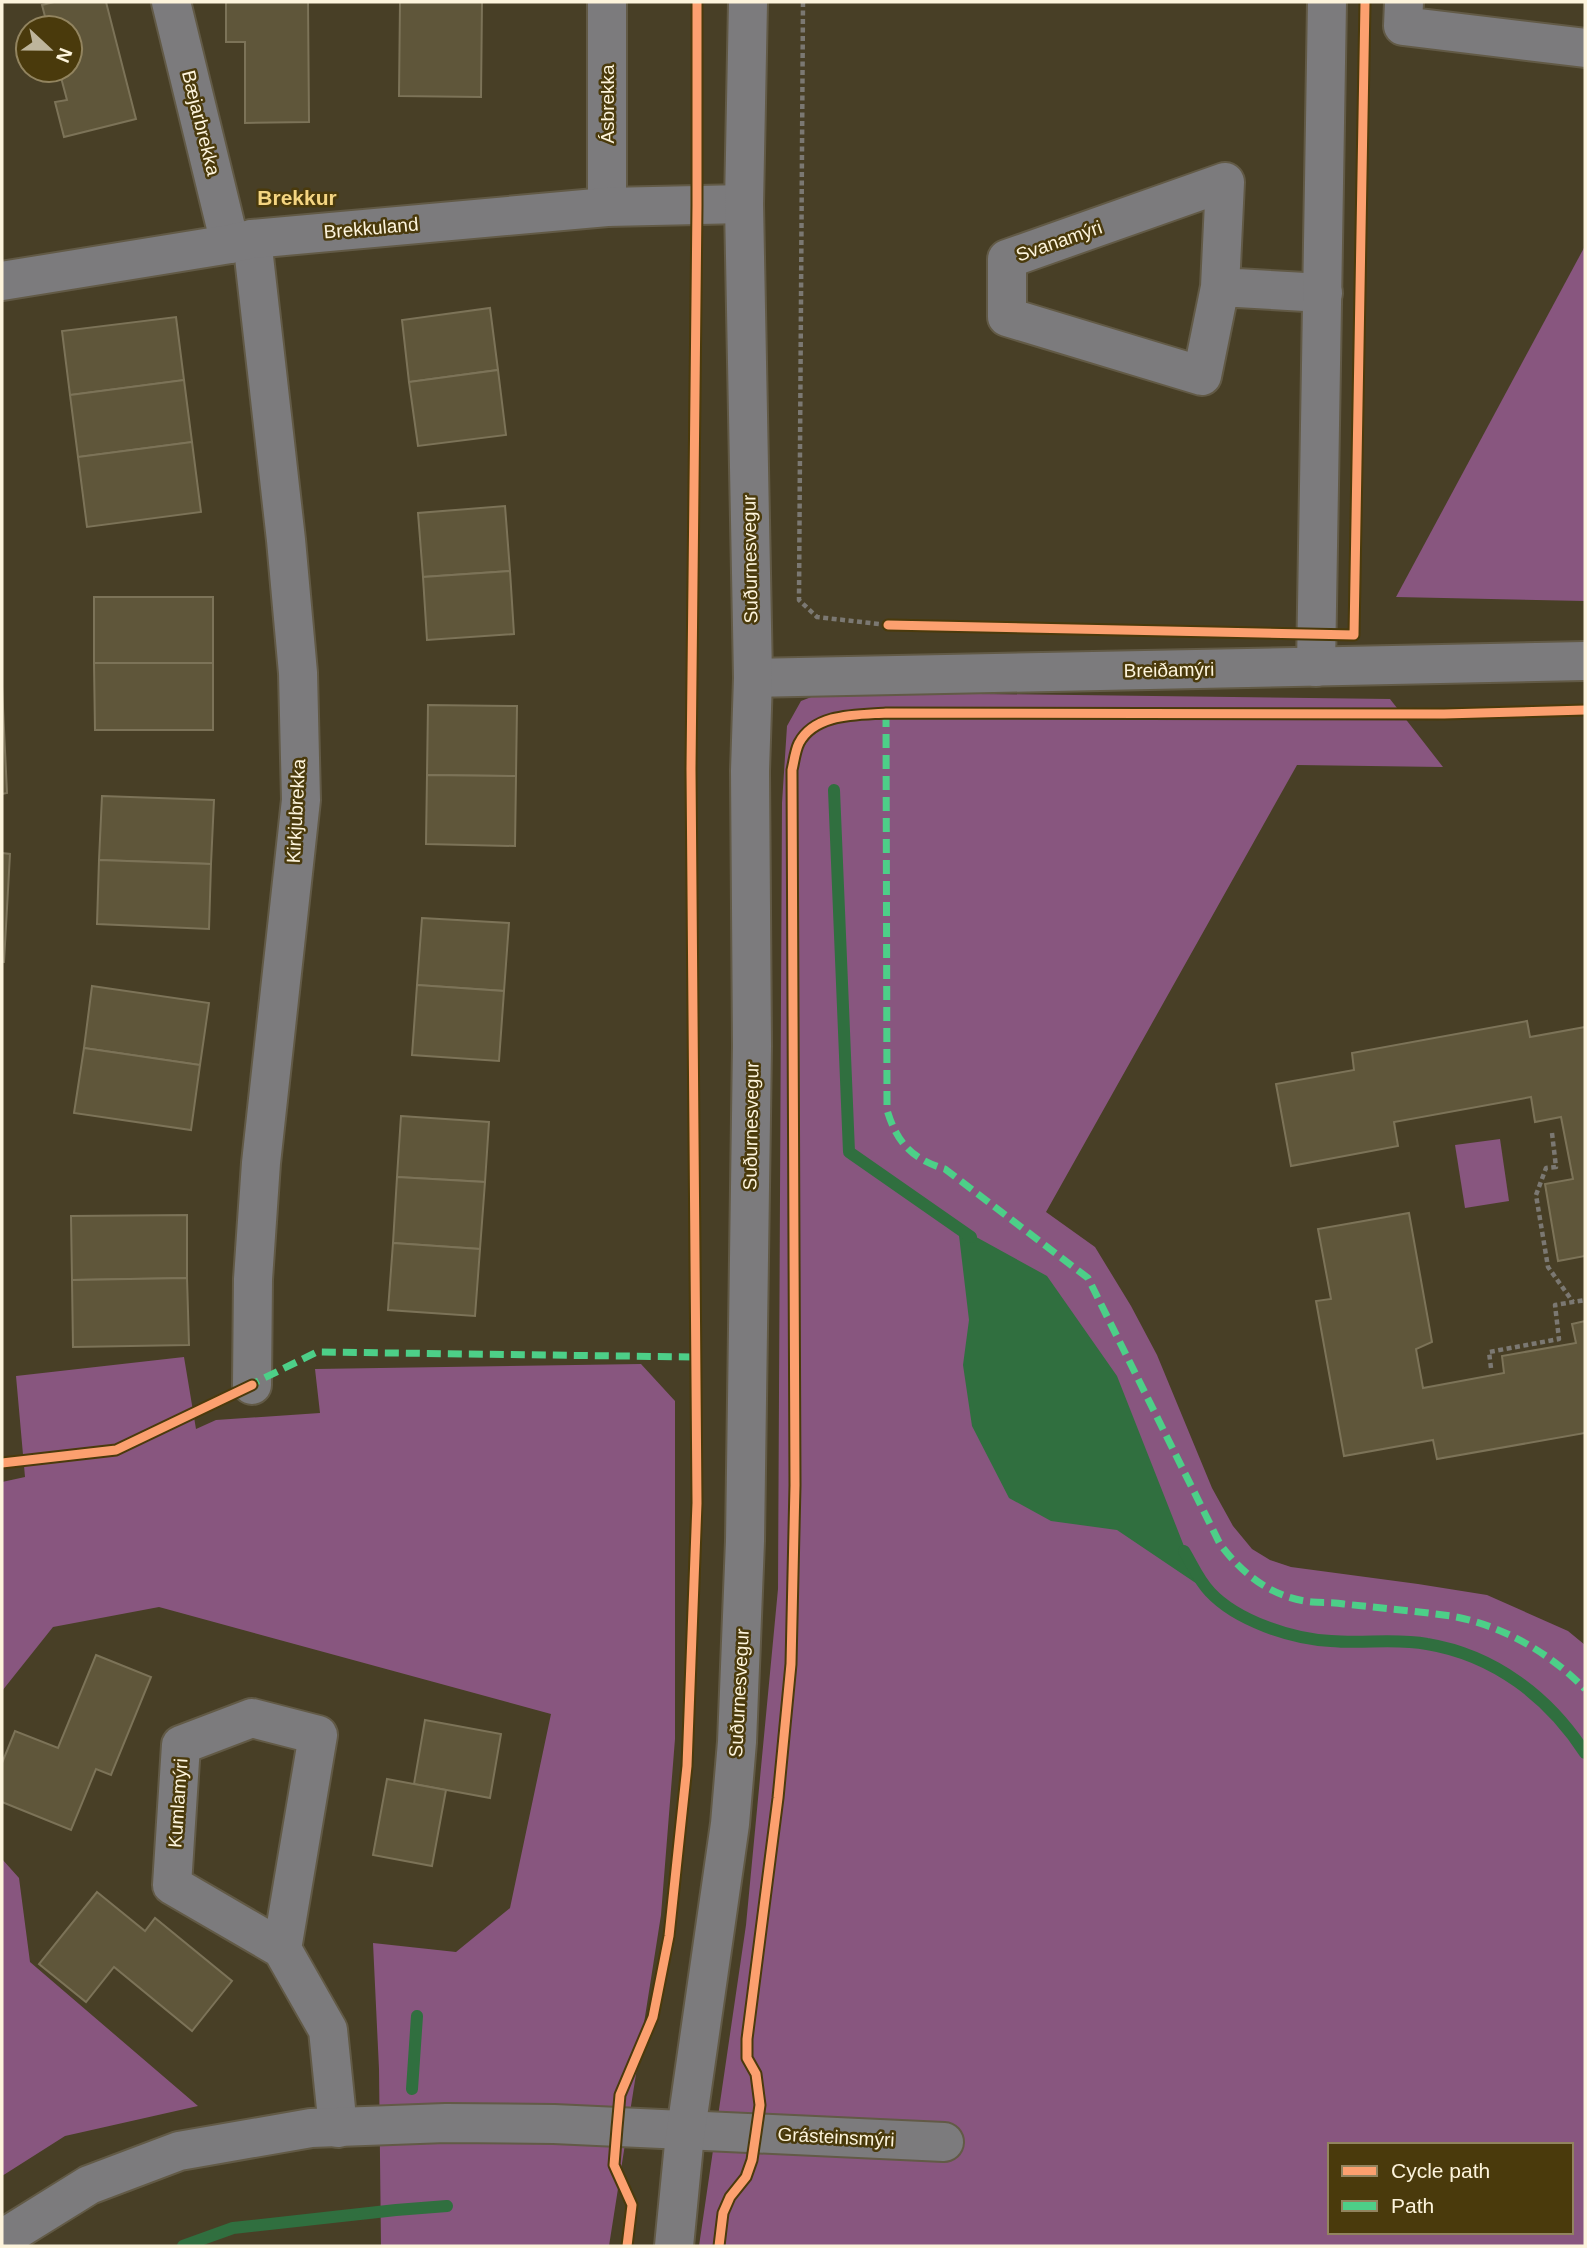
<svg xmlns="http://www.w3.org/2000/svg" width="1587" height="2248" font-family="Arial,sans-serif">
<rect width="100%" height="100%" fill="#483f26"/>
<g fill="#88567f" fill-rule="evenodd">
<path d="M1585,246v355l-189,-4z"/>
<path d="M824,692l566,7 53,68 -146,-2 -251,447 49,35 36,59 26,49 55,133 21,38 19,23 18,11 21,7 127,17 69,11 81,36 17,14v601h-886l47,-321 32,-336 4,-786 5,-77 14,-25zM1330,2145h241v87h-241z"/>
<path d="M1500,1139l9,62 -44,7 -10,-63z"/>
<path d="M184,1357l12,72 20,-9 104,-7 -5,-44 326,-5 34,37v338l-14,176 -52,331h-228l-2,-177 -6,-126 83,9 54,-44 41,-194 -392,-107 -106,20 -51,64v-209l23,-5 -9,-101z"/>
<path d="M2,1859l17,19 11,84 168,144 -133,30 -63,40z"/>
</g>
<path fill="#306f3f" d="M958,1227l89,49 70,100 76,193 16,23 -92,-62 -66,-9 -42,-23 -37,-72 -9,-61 6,-45z"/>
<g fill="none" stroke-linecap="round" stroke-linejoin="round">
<g stroke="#306f3f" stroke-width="12">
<path d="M834,790l15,362 122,85"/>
<path d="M1184,1551c8,13 15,30 26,41 27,29 82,47 121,49 32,3 64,-3 96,3 67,11 122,53 158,109"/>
<path d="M412,2089l5,-73"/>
<path d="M183,2246l50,-18 163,-18 51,-4"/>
</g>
</g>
<g fill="#5f563a" stroke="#7c7358" stroke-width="2">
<path d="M54,2h52l30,117 -72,18 -9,-35 12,-2 -8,-30h11v-42h-22l-6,-23z"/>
<path d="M226,2h82l1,120 -64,1v-81h-19z"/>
<path d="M400,2h82l-1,95 -82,-1z"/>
<path d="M490,308l8,62 -89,12 -7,-62z"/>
<path d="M176,317l8,63 -114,15 -8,-64z"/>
<path d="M498,370l8,65 -88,11 -9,-64z"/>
<path d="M184,380l8,62 -114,15 -8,-62z"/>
<path d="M192,442l9,70 -114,15 -9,-70z"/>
<path d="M505,506l5,65 -87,6 -5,-64z"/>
<path d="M510,571l4,63 -87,6 -4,-63z"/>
<rect x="94" y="597" width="119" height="66"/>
<path d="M94,663h119v67h-118z"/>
<path d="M2,686l5,107 -5,1z"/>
<path d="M428,705l89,1 -1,70 -89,-1z"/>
<path d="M427,775l89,1 -1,70 -89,-2z"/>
<path d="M102,796l112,4 -3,64 -112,-4z"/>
<path d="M2,853l8,1 -6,108h-2z"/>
<path d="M99,860l112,4 -2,65 -112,-5z"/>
<path d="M422,918l87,5 -5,68 -87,-6z"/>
<path d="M417,985l87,6 -5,70 -87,-6z"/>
<path d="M92,986l117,17 -9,62 -116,-17z"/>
<path d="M1527,1021l3,16 55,-10v229l-27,5 -13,-77 28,-5 -12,-62 -26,5 -4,-25 -137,25 4,24 -107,20 -15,-82 78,-14 -2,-17z"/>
<path d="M84,1048l116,17 -9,65 -117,-17z"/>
<path d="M401,1116l88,6 -4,60 -88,-5z"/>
<path d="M397,1177l88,5 -5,67 -87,-6z"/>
<path d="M1409,1213l23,129 -16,7 7,39 81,-15 -2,-17 74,-13 -4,-19 13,-3v112l-148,26 -4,-19 -89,16 -28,-155 15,-2 -13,-70z"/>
<path d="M187,1215v63l-115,2 -1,-64z"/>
<path d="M393,1243l87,6 -5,67 -87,-6z"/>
<path d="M187,1278l2,67 -116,2 -1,-67z"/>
<path d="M96,1655l55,22 -40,98 -15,-6 -25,61 -69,-28v-39l13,-32 43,17z"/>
<path d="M425,1720l76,14 -11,64 -76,-14z"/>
<path d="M387,1779l59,11 -14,76 -59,-11z"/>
<path d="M97,1892l48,39 10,-13 77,63 -40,50 -78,-64 -28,35 -47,-38z"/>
</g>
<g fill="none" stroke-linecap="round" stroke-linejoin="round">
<g stroke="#625a46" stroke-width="42">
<g id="minor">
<path d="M171,2l59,242"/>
<path d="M607,2v205"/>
<path d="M1404,2l-1,24 182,22"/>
<path d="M252,239l34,301 12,133 3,127 -40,363 -8,116 -1,106"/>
<path d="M2,281l228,-37 22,-5 355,-32 137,-3"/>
<path d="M1220,287l-18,89 -195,-59v-58l218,-77 -5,105 103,6"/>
<path d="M1316,667l11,-665"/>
<path d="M753,678l832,-17"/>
<path d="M282,1949l36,-214 -66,-17 -71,27 -9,140 110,64 46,81 10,98"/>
<path d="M2,2239l87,-54 90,-34 132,-23 135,-5 108,1 390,18"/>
<path d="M674,2246l10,-102 46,-320 7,-82 8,-201 7,-495 -2,-275 3,-93 -9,-474 4,-202"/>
</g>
</g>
<g stroke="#7b7872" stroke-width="4.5" stroke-dasharray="5 3.5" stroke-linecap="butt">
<path d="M803,2l-4,598 18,17 71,8"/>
<path d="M1552,1133l4,34 -10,1 -10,27 12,72 25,35"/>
<path d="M1491,1368l-2,-16 70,-13 -4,-34 30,-5"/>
</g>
<use href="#minor" stroke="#7c7b7d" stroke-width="38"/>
<g stroke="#4dcf88" stroke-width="7" stroke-dasharray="14 7" stroke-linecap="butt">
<path d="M886,713l1,397c10,33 25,49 58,59l143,109 132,266c23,31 53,54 92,58 11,1 22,0 32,2 36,4 72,7 107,12 51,9 99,37 134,73"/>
<path d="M246,1387l71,-35 380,5"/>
</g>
<g stroke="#4a3a0c" stroke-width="13">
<g id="cycleway">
<path d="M888,625l466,10 11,-633"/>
<path d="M2,1463l114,-13 136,-65"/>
<path d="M627,2246l5,-41 -18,-40 3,-37 3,-33 33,-78 16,-81 18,-170 10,-263 -6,-734 6,-564v-203"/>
<path d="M719,2246l4,-33 7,-16 16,-20 6,-17 4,-27 4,-28 -4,-31 -9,-16v-19l31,-241 13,-134 4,-179 -3,-715c2,-8 3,-19 7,-27 16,-30 58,-28 87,-30l558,1 141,-4"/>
</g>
</g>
<use href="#cycleway" stroke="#fca06f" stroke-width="9"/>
</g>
<g text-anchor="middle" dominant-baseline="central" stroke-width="5" stroke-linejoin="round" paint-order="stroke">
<g font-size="19" fill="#fdf4dc" stroke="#4a3a0c">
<text transform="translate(607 104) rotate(-90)">Ásbrekka</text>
<text transform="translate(201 123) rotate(76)">Bæjarbrekka</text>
<text transform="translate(371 228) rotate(-5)">Brekkuland</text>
<text transform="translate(1059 241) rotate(-19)">Svanamýri</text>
<text transform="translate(750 559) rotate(-91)">Suðurnesvegur</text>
<text transform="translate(1169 670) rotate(-1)">Breiðamýri</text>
<text transform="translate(296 811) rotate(-87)">Kirkjubrekka</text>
<text transform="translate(751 1126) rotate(-89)">Suðurnesvegur</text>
<text transform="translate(739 1693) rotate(-87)">Suðurnesvegur</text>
<text transform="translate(178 1803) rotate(-86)">Kumlamýri</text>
<text transform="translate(836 2137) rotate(3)">Grásteinsmýri</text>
</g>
<g font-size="21" font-weight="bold" fill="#f4d582" stroke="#4a3a0c">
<text x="297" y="197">Brekkur</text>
</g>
</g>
<rect width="1587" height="2248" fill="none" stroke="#fdf4dc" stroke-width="7"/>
<rect x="1328" y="2143" width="245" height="91" fill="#4a3a0c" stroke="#92845f" stroke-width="2"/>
<rect x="1342" y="2166" width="35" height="10" fill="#fca06f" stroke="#92845f" stroke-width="2"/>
<text x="1391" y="2178" font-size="21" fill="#fdf4dc">Cycle path</text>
<rect x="1342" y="2201" width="35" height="10" fill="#4dcf88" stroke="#92845f" stroke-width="2"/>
<text x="1391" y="2213" font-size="21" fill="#fdf4dc">Path</text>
<g transform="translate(49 49) rotate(112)"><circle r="33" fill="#4a3a0c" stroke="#92845f" stroke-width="2"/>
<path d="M0-5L12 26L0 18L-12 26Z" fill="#beb59c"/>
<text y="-10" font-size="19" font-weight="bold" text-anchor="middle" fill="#fdf4dc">N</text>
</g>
</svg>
